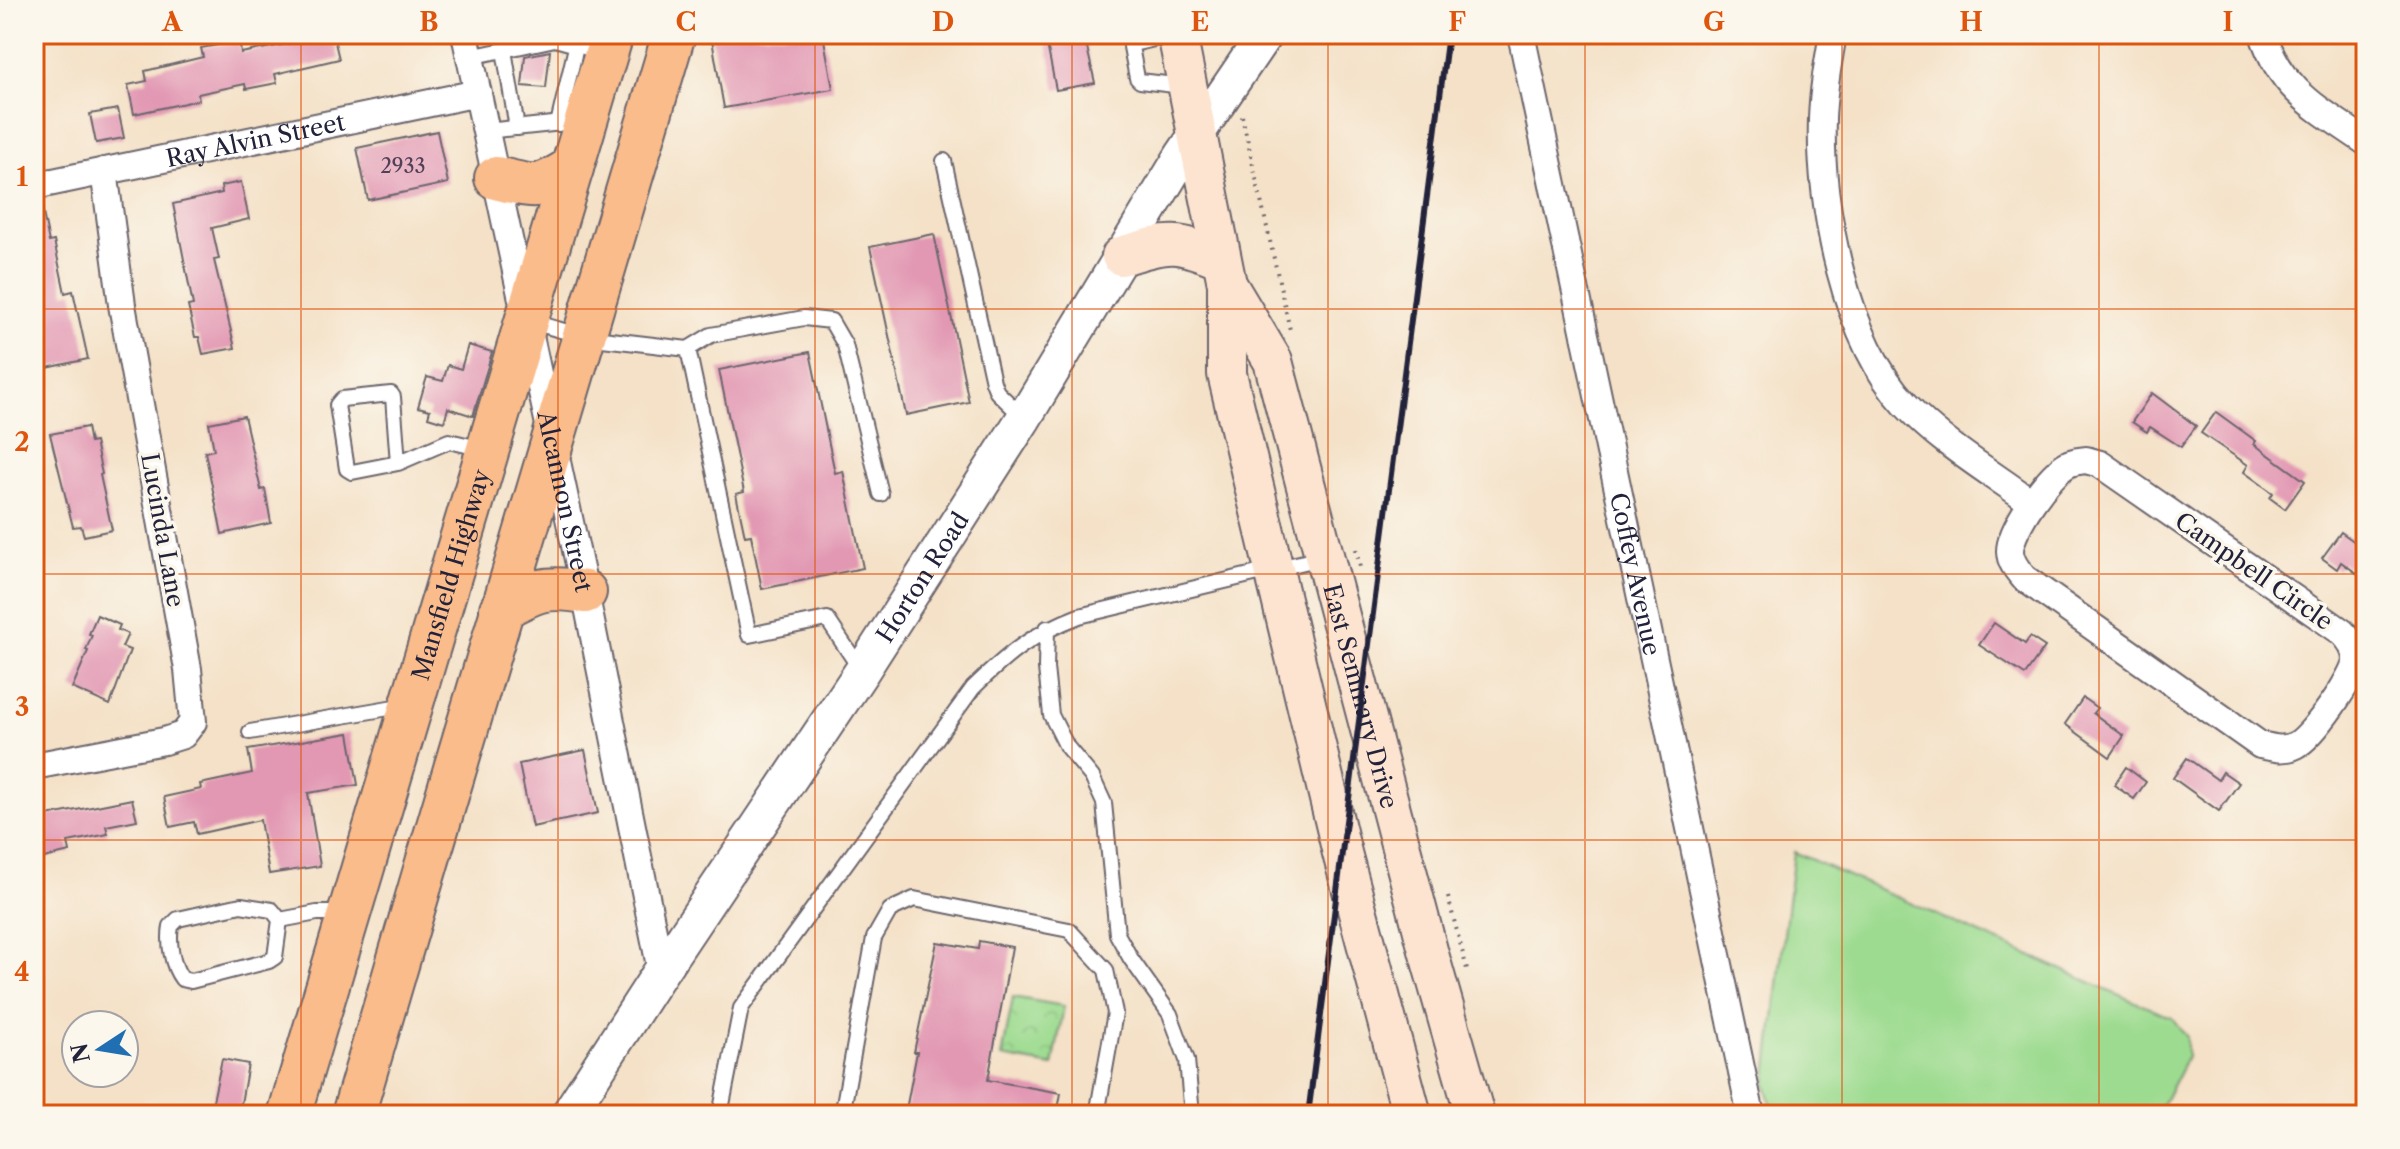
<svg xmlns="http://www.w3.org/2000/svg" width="2400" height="1149" font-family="'Libre Caslon Text',serif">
<defs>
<pattern id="park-crowns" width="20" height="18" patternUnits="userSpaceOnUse" patternTransform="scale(2)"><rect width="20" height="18" fill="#9ddb90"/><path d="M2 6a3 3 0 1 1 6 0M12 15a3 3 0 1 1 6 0" fill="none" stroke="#87bc7d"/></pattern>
</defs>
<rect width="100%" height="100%" fill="#fbf7ec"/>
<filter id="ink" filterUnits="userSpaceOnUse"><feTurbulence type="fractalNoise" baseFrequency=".0125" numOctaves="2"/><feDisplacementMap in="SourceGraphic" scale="16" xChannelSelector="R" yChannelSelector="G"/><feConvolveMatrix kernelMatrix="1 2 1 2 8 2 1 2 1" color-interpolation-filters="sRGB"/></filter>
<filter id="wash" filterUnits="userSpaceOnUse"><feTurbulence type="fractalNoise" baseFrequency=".006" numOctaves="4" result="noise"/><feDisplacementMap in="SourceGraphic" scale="32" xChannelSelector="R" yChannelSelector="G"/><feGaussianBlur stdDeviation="1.8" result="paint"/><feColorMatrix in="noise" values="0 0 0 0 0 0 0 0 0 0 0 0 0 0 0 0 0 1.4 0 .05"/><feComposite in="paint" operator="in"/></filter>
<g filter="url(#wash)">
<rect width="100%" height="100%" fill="#f4e1c7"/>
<path fill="url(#park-crowns)" stroke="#607e66" stroke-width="2" d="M1013,997l51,9 -11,60 -51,-9z"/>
<path fill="#9ddb90" stroke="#607e66" stroke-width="2" d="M1794,852l378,166 15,19v20l-30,58h-383l-8,-31z"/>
<g id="blocks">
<g fill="#e298b3">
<path d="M289,34h44l6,25 -64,15 2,9 -31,6 -1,-5 -47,10 1,6 -65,14 -6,-29 19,-4 -2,-10 58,-14 -2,-9 38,-7 2,12 50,-10z"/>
<path d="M711,34h112l10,55 -109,19z"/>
<path d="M1045,34h39l11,49 -39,7z"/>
<path d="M550,51l-4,37 -24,-2 3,-30z"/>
<path d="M118,109l6,29 -28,5 -6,-29z"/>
<path d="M437,131l11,52 -80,17 -11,-52z"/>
<path d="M241,182l8,37 -37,9 7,31 -5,1 21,88 -32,6 -4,-17h-4l-7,-31 5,-1 -20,-101 49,-11 -1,-7z"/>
<path d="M34,208h8l7,34 5,-1 11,52 8,-2 15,68 -41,9 -11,-53h-2z"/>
<path d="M934,234l35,168 -63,13 -36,-168z"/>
<path d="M468,345l24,7 -19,64 -25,-8 -4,14 -16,-5 2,-7 -12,-3 9,-30 16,4 5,-16 13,4z"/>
<path d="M810,352l25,121 8,-2 20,97 -101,21 -11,-54 -6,1 -9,-42 8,-2 -25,-122z"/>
<path d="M2152,393l44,33 -15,21 -31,-20 -3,5 -15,-10z"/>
<path d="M2216,412l40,29 -2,3 51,37 -20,28 -15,-11 3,-5 -29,-21 4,-7 -47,-32z"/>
<path d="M244,416l17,74 4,-1 6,34 -49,11 -17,-82 9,-2 -5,-27z"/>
<path d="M87,427l3,16 5,-1 7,32 -2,1 12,55 -28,6 -3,-10 -8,1 -23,-93z"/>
<path d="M2341,532l25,18v30l-25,-18 -4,7 -15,-11z"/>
<path d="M97,615l23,10 -2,5 10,4 -6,13 8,3 -20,55 -38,-17 16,-37 -2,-1 6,-15 -3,-1z"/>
<path d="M1994,623l31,21 5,-7 15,10 -20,28 -46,-30z"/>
<path d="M2083,698l14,10 -4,5 31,23 -14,21 -45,-33z"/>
<path d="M349,733l9,52 -50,8 12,73 -51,8 -9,-54 -63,14 -3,-12 -24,5 -6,-30 37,-8 -1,-5 52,-11 -4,-23z"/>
<path d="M585,750l13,63 -66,14 -13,-63z"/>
<path d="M2187,758l31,22 5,-8 16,11 -20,28 -46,-33z"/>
<path d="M2126,767l20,15 -12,17 -20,-14z"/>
<path d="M132,799l5,21 -31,6 2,8 -40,8 2,10 -26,6 -8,-40z"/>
<path d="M979,941l33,6 -24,133 73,13 -4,22h-152l12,-63h-3l23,-110 41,7z"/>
<path d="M222,1059l26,5 -9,51h-29z"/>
</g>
</g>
</g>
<g filter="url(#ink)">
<use href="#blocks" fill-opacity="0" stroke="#6c656c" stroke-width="2"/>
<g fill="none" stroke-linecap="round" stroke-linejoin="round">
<g stroke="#6c656c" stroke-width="18">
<g id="service">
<path d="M1175,34l-42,10 -2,3 6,31 3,3 43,5"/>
<path d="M504,50l13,78"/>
<path d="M470,57l85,-18 47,13"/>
<path d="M558,124l21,-90"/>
<path d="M486,131l95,-10"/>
<path d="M944,161l49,221 4,10 27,26"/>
<path d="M529,321l56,16 103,12 61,286 78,-16 34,51"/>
<path d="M688,349l23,-14 93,-17 27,3 14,24 36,149"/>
<path d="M398,463l-5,-66 -2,-3 -49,5 -5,6 10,64 5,3 46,-9 51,-22 34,8"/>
<path d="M1047,628l-1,40 5,47 16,32 25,30 12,26 13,131 14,25 39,55 17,46 5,55"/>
<path d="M250,732l156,-27"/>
<path d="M241,905l31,5 8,10 -5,37 -6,4 -78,20 -9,-2c-10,-13 -14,-36 -11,-53l7,-7z"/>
<path d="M280,920l37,-7h26"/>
<path d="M720,1115l21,-107 232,-320c36,-35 59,-54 106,-72l246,-59"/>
<path d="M842,1115l32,-177 16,-28 24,-11 155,31 37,40 9,43 -18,102"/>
</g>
</g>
<g stroke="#6c656c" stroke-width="30">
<g id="minor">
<path id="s1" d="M465,34l120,558 76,379"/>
<path id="s2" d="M1521,34l230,1081"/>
<path d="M1833,34c-5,28 -10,56 -11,85 -3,87 23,221 84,286 35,38 83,66 125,97"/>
<path d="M2263,34c19,58 56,75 103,108"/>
<path id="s3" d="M34,186l444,-93"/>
<path d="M2086,460l14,4 242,168c7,7 14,16 14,27 -1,18 -44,78 -60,86 -12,6 -23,3 -36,0l-236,-167c-6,-7 -14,-16 -14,-27 0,-22 39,-77 58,-87 6,-3 12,-3 18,-4z"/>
<path d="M34,766l130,-25 19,-6 10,-13 -5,-53 -66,-364 -18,-134"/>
</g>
</g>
<g stroke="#6c656c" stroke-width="38">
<g id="tertiary">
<path id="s4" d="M568,1115l93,-144 201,-300 162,-253 158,-262 83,-122"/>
</g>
</g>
<g stroke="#6c656c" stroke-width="42">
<g id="secondary">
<path d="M1177,34l50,250v90l115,479 70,262"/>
<path d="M1121,256c49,-14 52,-17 100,3"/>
<path id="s5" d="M1227,284l46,77 156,593 46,161"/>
</g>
</g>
<g stroke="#6c656c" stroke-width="46">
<g id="primary">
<path d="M496,178c41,10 41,12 76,-10"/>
<path d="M501,609c35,-19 44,-24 84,-17"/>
<path id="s6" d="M289,1115l323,-1081"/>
<path d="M353,1115c105,-361 214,-721 321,-1081"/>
</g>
</g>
<g stroke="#6c656c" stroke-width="4" stroke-dasharray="2 6" stroke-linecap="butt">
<path d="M1242,116l48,214"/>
<path d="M1356,549l4,18"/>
<path d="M1448,897l20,76"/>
</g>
<use href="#service" stroke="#fff" stroke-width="14"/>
<use href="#minor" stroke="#fff" stroke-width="26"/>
<use href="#tertiary" stroke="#fff" stroke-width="34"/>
<use href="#secondary" stroke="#fde4d1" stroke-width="38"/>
<use href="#primary" stroke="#fabc8b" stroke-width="42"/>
<path stroke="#22223b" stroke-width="6" d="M1308,1115l140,-1081"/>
</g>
</g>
<path fill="none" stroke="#de560e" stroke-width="2" stroke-opacity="0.55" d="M301,34v1081M558,34v1081M815,34v1081M1072,34v1081M1328,34v1081M1585,34v1081M1842,34v1081M2099,34v1081M34,309h2332M34,574h2332M34,840h2332"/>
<g text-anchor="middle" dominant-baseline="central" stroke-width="7" stroke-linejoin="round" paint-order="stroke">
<g font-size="20" fill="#524059">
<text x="403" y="166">2933</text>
</g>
<g font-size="24" fill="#22223b" stroke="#fbf7ec">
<text stroke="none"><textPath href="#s3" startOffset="226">Ray Alvin Street</textPath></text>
<text stroke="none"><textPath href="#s1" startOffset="478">Alcannon Street</textPath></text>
<text transform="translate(163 530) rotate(80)">Lucinda Lane</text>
<text transform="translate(2254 571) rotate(35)">Campbell Circle</text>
<text stroke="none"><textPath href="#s6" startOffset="564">Mansfield Highway</textPath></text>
<text stroke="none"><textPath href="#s2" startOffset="552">Coffey Avenue</textPath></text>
<text stroke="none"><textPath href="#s4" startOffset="644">Horton Road</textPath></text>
<text stroke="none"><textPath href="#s5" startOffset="436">East Seminary Drive</textPath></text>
</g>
</g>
<rect width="2400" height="1149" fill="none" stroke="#fbf7ec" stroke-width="88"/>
<g transform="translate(100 1049) rotate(258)"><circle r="38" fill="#fbf7ec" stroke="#a4a2a5" stroke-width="2"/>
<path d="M0-6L14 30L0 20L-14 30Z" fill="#1f6fb2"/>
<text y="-12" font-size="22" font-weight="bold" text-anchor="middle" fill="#22223b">N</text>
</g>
<rect x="44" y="44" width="2312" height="1061" fill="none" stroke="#de560e" stroke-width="3"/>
<g font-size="26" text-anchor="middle" font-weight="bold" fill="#de560e">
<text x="172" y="31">A</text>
<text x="429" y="31">B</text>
<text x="686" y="31">C</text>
<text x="943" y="31">D</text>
<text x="1200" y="31">E</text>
<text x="1457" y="31">F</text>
<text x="1714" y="31">G</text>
<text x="1971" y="31">H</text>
<text x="2228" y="31">I</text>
<text x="22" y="186">1</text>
<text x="22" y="451">2</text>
<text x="22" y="716">3</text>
<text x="22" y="981">4</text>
</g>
</svg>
